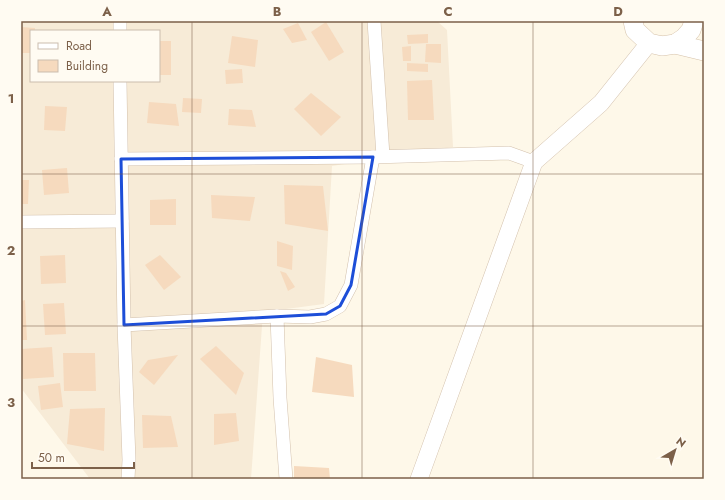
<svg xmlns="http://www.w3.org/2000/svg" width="725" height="500" font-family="Jost,sans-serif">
<rect width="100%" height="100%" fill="#fef8e9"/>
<path fill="#f7ebd7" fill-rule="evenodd" d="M21,21h416l10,9 6,117 -121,19 -8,138 -61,8 -12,167h-161l-69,-91zM31,31h128v50h-128z"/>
<g fill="#f6dabe">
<path d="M326,22l18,30 -15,9 -18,-29z"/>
<path d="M298,23l9,17 -15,3 -9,-14z"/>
<path d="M21,27l14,1v3h-4v22h-10z"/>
<path d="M428,34v9l-20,1 -1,-9z"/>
<path d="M232,36l26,4 -3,27 -27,-4z"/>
<rect x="159" y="41" width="12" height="34"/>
<path d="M426,44h15v19l-16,-1z"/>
<path d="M411,46v15h-8l-1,-14z"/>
<path d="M407,63l21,1v8l-21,-1z"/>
<path d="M242,69l1,14 -17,1 -1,-14z"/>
<path d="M432,80l2,40h-26l-1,-39z"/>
<path d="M311,93l30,24 -20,19 -27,-27z"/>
<path d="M183,98l19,1 -1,14 -19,-1z"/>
<path d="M149,102l27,2 3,22 -32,-3z"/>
<path d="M45,106l22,1 -2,24 -21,-1z"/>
<path d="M229,109l23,1 4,17 -28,-2z"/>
<path d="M67,168l2,25 -25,2 -2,-25z"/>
<path d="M21,180h8l-1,24h-7z"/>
<path d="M284,185l39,1 5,45 -43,-7z"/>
<path d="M211,195l44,2 -5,24 -38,-3z"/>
<path d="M176,199v26h-26v-25z"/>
<path d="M277,241l16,5 -1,24 -15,-4z"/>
<path d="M65,255l1,28 -25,1 -1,-28z"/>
<path d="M160,255l21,22 -17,13 -19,-25z"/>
<path d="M280,271l6,2 9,14 -7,4z"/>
<path d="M25,300l2,40h-6v-39z"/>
<path d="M64,303l2,31 -21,1 -2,-31z"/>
<path d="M216,346l28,27 -8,22 -36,-36z"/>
<path d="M52,347l2,30 -31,2 -2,-30z"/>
<path d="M63,353h32l1,38h-32z"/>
<path d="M178,355l-24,30 -15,-13 9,-12z"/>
<path d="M316,357l36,8 2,32 -42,-5z"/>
<path d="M60,383l3,24 -22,3 -3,-24z"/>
<path d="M105,408l-1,43 -37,-7 3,-35z"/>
<path d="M236,413l3,28 -25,4v-31z"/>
<path d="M142,415l29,1 7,31 -35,1z"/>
<path d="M294,466l35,2 1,11h-36z"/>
</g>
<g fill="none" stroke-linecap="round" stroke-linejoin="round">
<g stroke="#d3c1ad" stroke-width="14">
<g id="minor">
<path d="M120,21v10"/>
<path d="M374,21l9,135"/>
<path d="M120,81l4,244 5,135 -1,19"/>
<path d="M121,159l252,-2 136,-4 25,9"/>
<path d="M21,222l101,-1"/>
<path d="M277,316l3,82 6,81"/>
<path d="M124,325l153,-9 33,1 16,-3 14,-8 11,-21 22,-128"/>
</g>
</g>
<g stroke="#d3c1ad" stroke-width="18">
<path id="tertiary" d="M419,479l115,-317 67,-59 48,-60"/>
</g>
<g stroke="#d6c2aa" stroke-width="20">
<g id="secondary">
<path d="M633,21l2,9 14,13 13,3 13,-2 9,-6 7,-8 3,-9"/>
<path d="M675,44l29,7"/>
</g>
</g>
<use href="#minor" stroke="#fff" stroke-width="13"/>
<use href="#tertiary" stroke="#fff" stroke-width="17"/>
<use href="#secondary" stroke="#fff" stroke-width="19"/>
</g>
<path fill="none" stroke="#1d4ed8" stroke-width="3" stroke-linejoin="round" d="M373,157l-22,128 -11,21 -14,8 -202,11 -3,-166z"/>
<path fill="none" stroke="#7c6049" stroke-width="1" stroke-opacity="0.55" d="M192,21v458M362,21v458M533,21v458M21,174h683M21,326h683"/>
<rect width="725" height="500" fill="none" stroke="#fffbf2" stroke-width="44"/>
<rect x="30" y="30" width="130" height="52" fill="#fffbf2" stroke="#cbbdae"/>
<rect x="38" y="43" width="20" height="6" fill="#ffffff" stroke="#cbbdae"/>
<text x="66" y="50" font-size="12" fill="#7c6049">Road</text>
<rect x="38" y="60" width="20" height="12" fill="#f6dabe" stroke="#cbbdae"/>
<text x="66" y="70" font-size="12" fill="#7c6049">Building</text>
<g transform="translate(675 450) rotate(38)" stroke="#fffbf2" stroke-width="3" paint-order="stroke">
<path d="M0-3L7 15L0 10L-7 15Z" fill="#7c6049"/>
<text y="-6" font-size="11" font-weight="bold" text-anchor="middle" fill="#7c6049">N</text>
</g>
<path d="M32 462v6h102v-6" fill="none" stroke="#7c6049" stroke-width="2"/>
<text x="38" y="462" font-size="12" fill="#7c6049" stroke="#fffbf2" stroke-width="3" paint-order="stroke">50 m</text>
<rect x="22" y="22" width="681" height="456" fill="none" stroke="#7c6049" stroke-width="1.5"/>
<g font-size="13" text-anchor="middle" font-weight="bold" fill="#7c6049">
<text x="107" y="16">A</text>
<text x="277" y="16">B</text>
<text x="448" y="16">C</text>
<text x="618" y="16">D</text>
<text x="11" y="103">1</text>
<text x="11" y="255">2</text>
<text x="11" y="407">3</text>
</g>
</svg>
